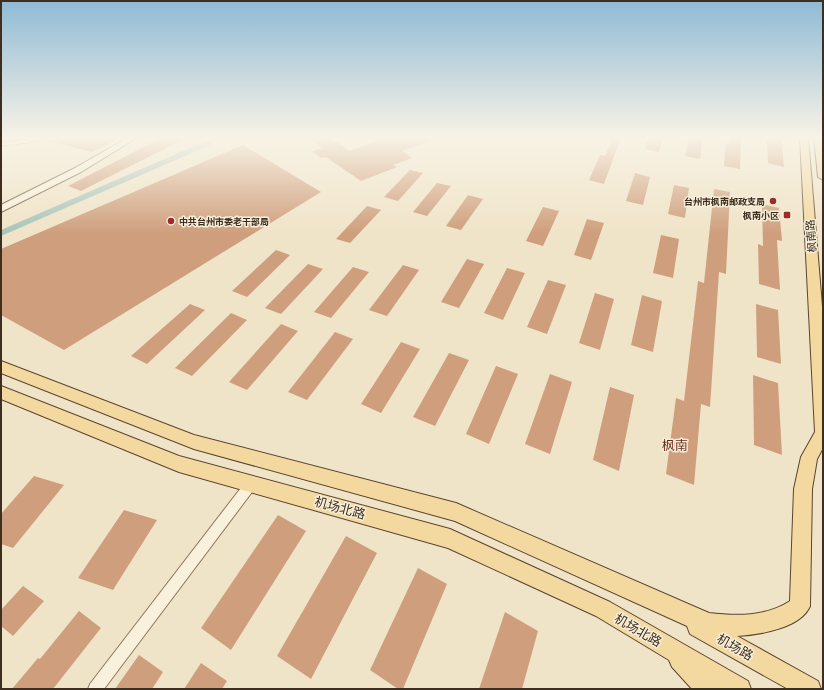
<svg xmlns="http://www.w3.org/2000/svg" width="824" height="690" font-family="'Libre Baskerville','Noto Sans SC',serif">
<rect width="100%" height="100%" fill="#f0e4c8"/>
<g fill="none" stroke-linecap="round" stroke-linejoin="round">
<path fill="#a9c4bc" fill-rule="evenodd" d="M215,137h9l-16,9 -207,90v-6z"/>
</g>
<g fill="#cf9f7d">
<path d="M45,137h77l-30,15 -47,-12z"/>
<path d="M163,137h25l-107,54 -13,-5z"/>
<path d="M307,137h22l20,14 39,-14h50v1l-36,13 10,7 -19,7 4,2 -36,14 -35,-24 -5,1 -9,-7 10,-3z"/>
<path d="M613,137l7,3 -16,44 -15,-4 11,-25 5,1z"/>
<path d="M649,137h14l-4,15 -14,-3z"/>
<path d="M689,137h14l-3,22 -15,-3z"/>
<path d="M730,137h11l-1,32 -16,-3 2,-23 3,1z"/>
<path d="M770,137h11l3,30 -16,-4 -1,-22h3z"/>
<path d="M243,145l78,47 -257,158 -63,-35v-66z"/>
<path d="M410,170l13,3 -25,28 -14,-4z"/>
<path d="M635,173l15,4 -7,28 -17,-4z"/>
<path d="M437,183l14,3 -24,30 -14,-4z"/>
<path d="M674,185l15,3 -4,30 -17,-4z"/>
<path d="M714,189l16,3 -4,82 -7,-2 -9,135 -9,-3 -7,81 -28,-11 10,-76 8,3 14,-120 6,2z"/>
<path d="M468,195l15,4 -22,31 -15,-4z"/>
<path d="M762,204l17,4 3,33 -5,-1 3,50 -21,-6 -1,-40 5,2z"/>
<path d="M367,206l14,4 -31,33 -14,-4z"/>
<path d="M543,207l16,4 -16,35 -17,-5z"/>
<path d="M587,219l17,4 -13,37 -17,-5z"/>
<path d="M661,235l18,4 -6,39 -20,-5z"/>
<path d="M276,250l14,5 -43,42 -15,-6z"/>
<path d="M467,259l17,5 -25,44 -18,-6z"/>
<path d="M308,264l15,5 -42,45 -16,-6z"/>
<path d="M403,265l16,5 -32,46 -18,-6z"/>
<path d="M353,267l16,5 -38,46 -17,-6z"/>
<path d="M507,268l18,5 -22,47 -19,-7z"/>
<path d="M548,280l18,5 -19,49 -20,-7z"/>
<path d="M595,293l19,6 -14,51 -21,-7z"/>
<path d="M642,295l20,6 -9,51 -22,-7z"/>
<path d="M190,304l15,6 -58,54 -16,-8z"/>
<path d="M756,304l22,6 3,54 -24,-7z"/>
<path d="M231,313l16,7 -55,56 -17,-8z"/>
<path d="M281,324l17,7 -51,59 -18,-8z"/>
<path d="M335,332l18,7 -46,61 -19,-8z"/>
<path d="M401,342l19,7 -39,64 -20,-9z"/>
<path d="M449,353l20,7 -34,66 -22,-9z"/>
<path d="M496,366l22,8 -29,70 -23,-10z"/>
<path d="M550,374l22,8 -22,72 -25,-10z"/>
<path d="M753,375l25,8 4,72 -28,-10z"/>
<path d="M610,387l24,8 -15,76 -26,-11z"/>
<path d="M34,476l30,9 -51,63 -12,-4v-30z"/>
<path d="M124,510l33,10 -44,70 -35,-12z"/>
<path d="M278,515l28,16 -75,119 -30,-22z"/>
<path d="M346,536l31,17 -66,126 -34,-23z"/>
<path d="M418,568l29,16 -44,105h-5l-28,-19z"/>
<path d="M23,586l21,15 -31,35 -12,-10v-16z"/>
<path d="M79,611l22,17 -48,61h-41l26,-31 2,1z"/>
<path d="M505,612l33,19 -16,58h-43z"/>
<path d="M139,655l24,17 -11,17h-37z"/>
<path d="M201,663l26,18 -5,8h-38z"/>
</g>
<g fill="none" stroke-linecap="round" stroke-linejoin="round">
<g stroke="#8d765c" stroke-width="4.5">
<path id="lane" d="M1,144l29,-3 12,-4"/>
</g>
<g stroke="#8d765c" stroke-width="2">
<path id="street" d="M251,479l4,1 2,4 -2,4 -151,201h-16l2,-5 157,-204z"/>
</g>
<g stroke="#6f573f" stroke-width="2">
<path id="secondary" d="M129,137h9l-57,35 -80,40v-7l74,-37z"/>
</g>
<g stroke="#5b4430" stroke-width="2">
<g id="primary">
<path d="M800,137h8l15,181v130l-6,11 -5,30 -2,117c-9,22 -51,29 -73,30l81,45 3,8h-33l-98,-55 -3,-8 -232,-105 -261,-72 -193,-76v-12l193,74 262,68 253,110c27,3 57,4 81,-12l4,-112 7,-32 14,-25z"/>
<path d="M814,137h8l1,43 -5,-3z"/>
<path d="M1,386l178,70 271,73 160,73 138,79 3,8h-59l-20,-22 -3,-7 -73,-44 -148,-68 -269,-76 -178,-73z"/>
</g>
</g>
<use href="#lane" stroke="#faf1dc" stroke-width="3"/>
<use href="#street" fill="#faf1dc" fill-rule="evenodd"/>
<use href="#secondary" fill="#faf1dc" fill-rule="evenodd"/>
<use href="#primary" fill="#f3d9a0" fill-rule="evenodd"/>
</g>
<linearGradient id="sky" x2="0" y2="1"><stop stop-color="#8fbad6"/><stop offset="0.59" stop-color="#f8f3e6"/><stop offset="1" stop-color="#f8f3e6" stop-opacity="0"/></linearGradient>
<rect width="824" height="233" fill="url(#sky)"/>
<g fill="#9e2a2b" stroke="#f7eed8" stroke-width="1.5">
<circle cx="773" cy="201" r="4"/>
<rect x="783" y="211" width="8" height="8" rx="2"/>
<circle cx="171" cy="221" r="4"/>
</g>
<g text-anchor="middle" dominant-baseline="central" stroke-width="3" stroke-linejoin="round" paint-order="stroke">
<g font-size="9" font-weight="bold" fill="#3d2e20" stroke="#f7eed8" text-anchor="end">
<text x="765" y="201">台州市枫南邮政支局</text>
<text x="779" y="215">枫南小区</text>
<text x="179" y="221" text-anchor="start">中共台州市委老干部局</text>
</g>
<g font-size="11" fill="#3d2e20" stroke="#f7eed8">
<text transform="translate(811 236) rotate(-94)">枫南路</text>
</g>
<g font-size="13" fill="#6b2e1e" stroke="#f7eed8">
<text x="675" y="445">枫南</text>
</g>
<g font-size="13" fill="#3d2e20" stroke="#f7eed8">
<text transform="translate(340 508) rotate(15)">机场北路</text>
<text transform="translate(638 630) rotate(30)">机场北路</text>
<text transform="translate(735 647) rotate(30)">机场路</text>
</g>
</g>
<rect width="824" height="690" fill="none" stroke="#3d2e20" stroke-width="4"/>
</svg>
